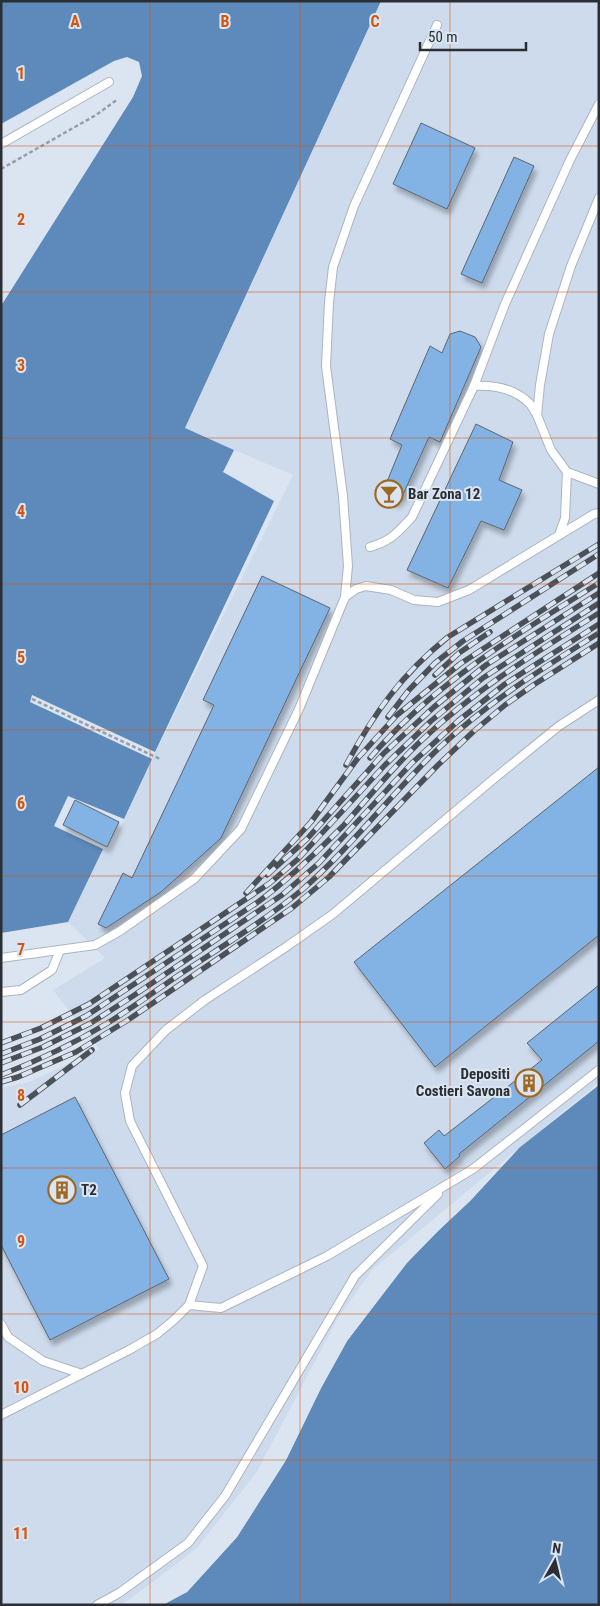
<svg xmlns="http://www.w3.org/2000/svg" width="600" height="1606" font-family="'Roboto Condensed',sans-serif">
<defs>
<filter id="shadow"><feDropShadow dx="3" dy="5.5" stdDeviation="2.5" flood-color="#0004"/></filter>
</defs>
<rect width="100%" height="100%" fill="#dbe5f1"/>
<path fill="#cddbed" d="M381,1h218v1081l-227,188 -34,48 -82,155 -60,76 -66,50 -10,6h-119v-517l28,-6 70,-33 -46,-59 52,-32 -37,-36 35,-73 7,1 42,-91 141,-284 -108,-46z"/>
<g fill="#5d8aba">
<path d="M1,1h380l-196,427 49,22 -11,22 51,29 -119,251 -123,-57 -2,7 122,57 -28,60 -56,-23 -14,30 49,23 -35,73 -67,11v-627l132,-209 9,-21 -3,-14 -12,-5 -13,4 -113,63z"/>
<path d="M599,1085v520h-436l24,-13 50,-55 49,-77 35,-72 26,-47 60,-78 32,-33 31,-29 49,-53z"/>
</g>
<path fill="#dbe5f1" d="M519,1148l-49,53 -31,29 -32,32 -60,79 -26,47 -35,72 -49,77 -50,55 -27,13 2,-2 23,-13 50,-54 49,-77 34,-72 27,-47 60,-79 32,-33 31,-29 37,-39z"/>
<g fill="#83b2e5" stroke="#5d6670" filter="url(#shadow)">
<path d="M421,123l54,25 -28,61 -54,-25z"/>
<path d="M514,157l20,9 -52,117 -21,-9z"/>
<path d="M460,331l15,6 6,10 -41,95 -11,-5 -27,60 -2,-1 -2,6 -14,-4 3,-8 -3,-1 18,-44 -12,-6 40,-93 12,7 8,-19z"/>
<path d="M476,424l37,18 -14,38 23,10 -18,40 -23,-9 -33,67 -41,-18z"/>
<path d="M262,576l68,32 -109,230 -60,54 -55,36 -8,-4 25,-51 9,5 82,-173 -11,-5z"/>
<path d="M599,767v168l-164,132 -81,-105z"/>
<path d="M75,800l44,22 -12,25 -44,-22z"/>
<path d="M599,985v56l-140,113 1,2 -15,13 -21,-26 15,-13 5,6 98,-76 -15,-17z"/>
<path d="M75,1097l94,182 -119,61 -49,-95v-110z"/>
</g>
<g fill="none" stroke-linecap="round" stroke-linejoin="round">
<g stroke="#abb5c0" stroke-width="10">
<g id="service">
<path d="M1,144l108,-62"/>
<path d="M474,386c19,-1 39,2 54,16 4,3 6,9 9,13"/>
<path d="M567,472l32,12"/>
<path d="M559,535l6,-17 2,-46 -16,-22 -14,-35 3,-30 9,-51 22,-68 28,-68"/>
<path d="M370,547c21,-6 27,-14 42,-30l62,-131 31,-82 65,-144 29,-56"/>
<path d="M345,597l11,-8 10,-3 25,4 23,10 24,2 31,-12 125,-76 5,-1"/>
<path d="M1,958l94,-13 25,-14 74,-52 47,-50 58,-120 46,-112 3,-31 -5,-70 -17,-130 3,-64 4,-35 21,-61 83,-181"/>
<path d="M1,992l20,-2 31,-20 8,-20"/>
<path d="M189,1305l14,-39 -73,-145 -5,-28 7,-27 34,-36 39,-30 81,-53 47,-33 163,-137 63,-51 40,-26"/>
<path d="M1,1324l7,13 35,24 39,13"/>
<path d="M1,1415l128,-65 28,-16 17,-14 15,-15 32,3 106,-52 146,-87 126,-99"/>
<path d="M97,1605l22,-12 69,-50 37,-47 130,-220 83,-82"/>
</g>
</g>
<g stroke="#969ea7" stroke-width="2.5" stroke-dasharray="4 2.5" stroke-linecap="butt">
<path d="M1,169l95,-54 22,-16"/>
<path d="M32,699l128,60"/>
</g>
<use href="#service" stroke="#fff" stroke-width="8"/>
<g stroke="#4c5157" stroke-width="5.5">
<g id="rail">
<path d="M435,675l24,-22 31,-21"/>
<path d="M388,717l21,-27 26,-27 28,-22 136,-87"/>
<path d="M370,758c63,-74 147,-124 229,-175"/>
<path d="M346,765c28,-52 56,-91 102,-128l151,-93"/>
<path d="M267,875l40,-36 77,-86 50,-46 52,-42 113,-72"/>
<path d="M246,893l65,-71 47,-64 39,-43 63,-51 139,-91"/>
<path d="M1,1043l40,-15 48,-24 181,-121 28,-24 87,-94 46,-44 52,-43 116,-75"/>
<path d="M1,1054l39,-15 46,-23 172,-114c31,-23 58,-49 85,-76 26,-29 51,-60 80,-87 53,-50 114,-87 176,-126"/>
<path d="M1,1063l42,-16 48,-24 42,-27 149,-101 37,-32 93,-100 46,-42 47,-37 94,-60"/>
<path d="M1,1075c36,-14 72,-31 105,-51 30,-18 57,-39 85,-57 38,-25 77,-49 112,-78 49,-43 89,-96 136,-141 48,-45 104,-80 160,-115"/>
<path d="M1,1082l17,-5 58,-25 52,-32 164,-112 37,-31 109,-112 36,-34 31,-26 30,-21 64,-41"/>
<path d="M20,1105l72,-55"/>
</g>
</g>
<use href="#rail" stroke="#dbe5f1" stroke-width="4" stroke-dasharray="11" stroke-linecap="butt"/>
</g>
<path fill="none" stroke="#d55510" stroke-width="1" stroke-opacity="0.55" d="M150,1v1604M300,1v1604M450,1v1604M1,146h598M1,292h598M1,438h598M1,584h598M1,730h598M1,876h598M1,1022h598M1,1168h598M1,1314h598M1,1460h598"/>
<defs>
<g id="bar-ring" transform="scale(1.4375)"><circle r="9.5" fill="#dbe5f1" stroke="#9e6922" stroke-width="1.5"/><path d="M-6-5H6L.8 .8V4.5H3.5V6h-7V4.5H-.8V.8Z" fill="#9e6922"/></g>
<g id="building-ring" transform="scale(1.4375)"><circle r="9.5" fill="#dbe5f1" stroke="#9e6922" stroke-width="1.5"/><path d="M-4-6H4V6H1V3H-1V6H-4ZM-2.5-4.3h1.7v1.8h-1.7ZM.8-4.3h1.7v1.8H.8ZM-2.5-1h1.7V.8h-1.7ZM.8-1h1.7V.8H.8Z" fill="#9e6922"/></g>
</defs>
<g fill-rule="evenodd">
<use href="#bar-ring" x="389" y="494"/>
<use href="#building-ring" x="529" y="1083"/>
<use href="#building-ring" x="62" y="1190"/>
</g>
<g text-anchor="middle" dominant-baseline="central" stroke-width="4" stroke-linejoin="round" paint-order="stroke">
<g font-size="15" font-weight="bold" fill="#2b2f33" stroke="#dbe5f1" text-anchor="start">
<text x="408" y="494">Bar Zona 12</text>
<text x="510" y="1074" text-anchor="end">Depositi<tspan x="510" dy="17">Costieri Savona</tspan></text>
<text x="81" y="1190">T2</text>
</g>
</g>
<g font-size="16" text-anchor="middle" font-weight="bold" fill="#d55510" stroke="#dbe5f1" stroke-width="4" stroke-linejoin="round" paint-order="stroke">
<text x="75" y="27">A</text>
<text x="225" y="27">B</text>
<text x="375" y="27">C</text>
<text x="21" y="79">1</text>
<text x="21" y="225">2</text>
<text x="21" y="371">3</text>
<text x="21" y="517">4</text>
<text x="21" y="663">5</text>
<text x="21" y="809">6</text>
<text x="21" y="955">7</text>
<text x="21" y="1101">8</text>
<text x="21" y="1247">9</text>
<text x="21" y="1393">10</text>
<text x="21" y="1539">11</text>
</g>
<rect width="600" height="1606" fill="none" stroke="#2b2f33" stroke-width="5"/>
<g transform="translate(555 1561) rotate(8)" stroke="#dbe5f1" stroke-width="4" paint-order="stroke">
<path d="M0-4L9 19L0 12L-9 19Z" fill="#2b2f33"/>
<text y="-8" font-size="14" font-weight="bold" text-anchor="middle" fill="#2b2f33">N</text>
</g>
<path d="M420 42v8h106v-8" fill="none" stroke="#2b2f33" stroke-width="2.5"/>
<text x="428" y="42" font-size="15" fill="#2b2f33" stroke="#dbe5f1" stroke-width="4" paint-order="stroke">50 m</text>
</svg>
